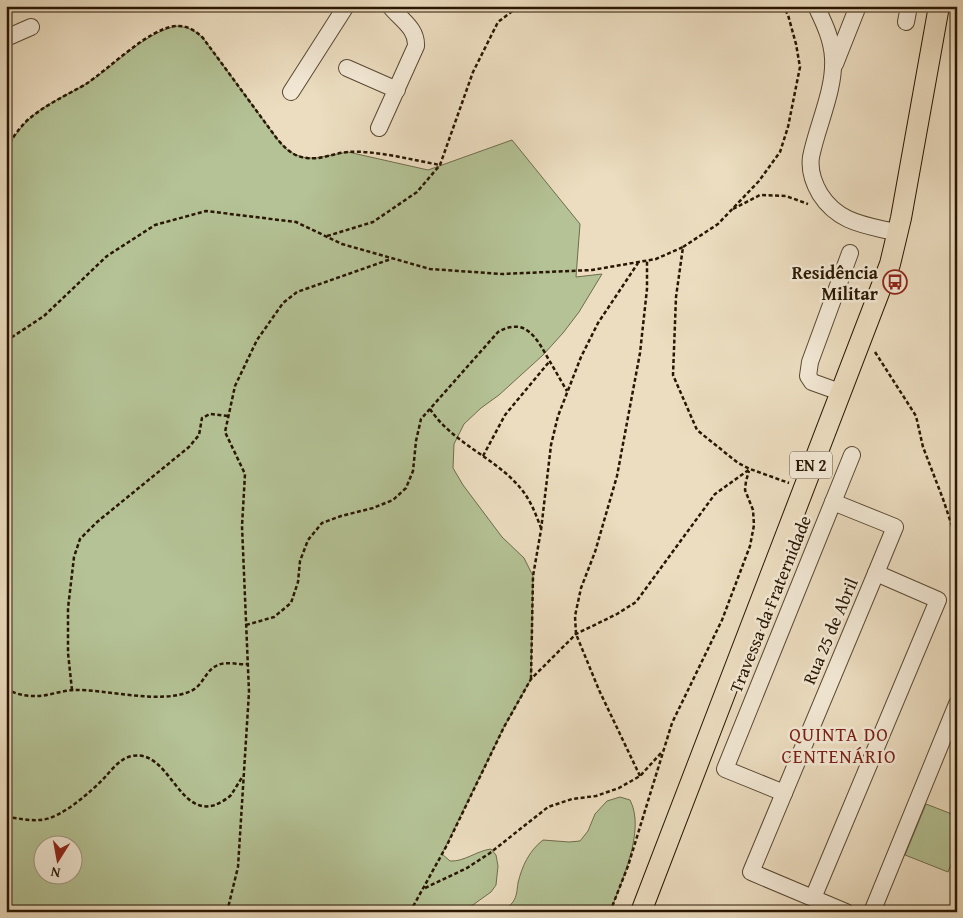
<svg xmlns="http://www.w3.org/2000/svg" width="963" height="918" font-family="'Gentium Book Plus',serif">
<rect width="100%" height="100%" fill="#ecddc0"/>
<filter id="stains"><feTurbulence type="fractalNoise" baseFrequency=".004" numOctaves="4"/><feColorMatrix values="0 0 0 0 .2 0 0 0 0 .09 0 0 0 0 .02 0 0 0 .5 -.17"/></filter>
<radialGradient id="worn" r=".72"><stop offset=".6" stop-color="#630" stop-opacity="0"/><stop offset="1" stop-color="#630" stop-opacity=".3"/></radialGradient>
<g fill="#b4c295" stroke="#6e6c4c" fill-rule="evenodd">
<path d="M176,26c11,1 19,4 27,12l75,102 8,9 10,6 10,3h10l32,-6 80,18 84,-30 68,84 -4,53 26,-3 -23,38 -16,21 -20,22 -44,40 -18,13 -17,16 -10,20 -1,24 10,17 39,52 22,21 9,18 -2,103 -27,48 -62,127 8,7c14,1 26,-10 41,-12l5,6 2,11 -2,19 -5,7 -28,20h-457v-764c7,-9 13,-19 21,-27 17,-17 39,-25 59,-37 30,-19 55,-49 90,-58zM42,846h30v30h-30z"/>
<path d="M620,797l10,3c16,30 -9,83 -20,112h-109c4,-3 9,-6 12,-10 4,-6 4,-12 5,-19 4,-17 11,-32 25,-43l26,2 11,-1 8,-10 7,-17 12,-13z"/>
<path d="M926,804l31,12v34l-9,22 -43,-17z"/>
</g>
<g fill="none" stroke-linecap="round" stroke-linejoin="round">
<g stroke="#594832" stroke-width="18">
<g id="minor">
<path d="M816,6c8,17 16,33 17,52 2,32 -16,68 -22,99 -2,14 2,25 9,37 19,30 47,31 78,39"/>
<path d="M906,22l3,-16"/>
<path d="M6,38l25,-11"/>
<path d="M835,64l23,-58"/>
<path d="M347,68l50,22"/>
<path d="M291,92l55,-86"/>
<path d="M379,128l37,-82c1,-18 -16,-27 -26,-40"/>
<path d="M840,392l-28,-10 -4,-6 2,-14 40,-109"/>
<path d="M833,502l19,-47"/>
<path d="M784,793l-59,-24 108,-267 62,25 -19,46"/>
<path d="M813,898l125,-298 -62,-27 -125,299 95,40"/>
<path d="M872,912l85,-208"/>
</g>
</g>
<g stroke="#281602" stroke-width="22">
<path id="major" d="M641,912l249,-648 11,-46 38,-212"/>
</g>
<g stroke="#281602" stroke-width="2.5" stroke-dasharray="4 2.5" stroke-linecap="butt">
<path d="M6,148c7,-10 14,-22 24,-30 17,-14 37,-23 56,-34 23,-15 63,-56 90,-58 11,-1 20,5 27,12l75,102c8,9 16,17 29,18 14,2 27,-5 41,-6 27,-2 65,8 92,13"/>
<path d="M733,209l27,-14 26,1 22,8"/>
<path d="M327,236l46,-14 44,-30 23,-27 33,-93 25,-50 21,-16"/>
<path d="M683,247l35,-23 41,-43 21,-29 8,-25 12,-60 -4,-23 -8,-29 -5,-9"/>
<path d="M6,341l38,-25 63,-60 48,-31 51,-14 90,11 46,22 88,25 72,5 90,-4 64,-11 27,-12 -7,50 -3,78 24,55 41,33 12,6 39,14"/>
<path d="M875,352l41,64 7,31 20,52 14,42"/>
<path d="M430,409c23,35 67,49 92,81 9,11 14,25 19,38"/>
<path d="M483,456l22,-41 44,-53"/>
<path d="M246,625l28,-8 17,-14 7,-21 2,-21 8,-21 14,-17 19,-7 32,-8 20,-8 13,-12 7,-17 3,-30 5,-22 77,-87c28,-16 39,7 51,28 6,10 12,21 18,31"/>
<path d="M531,679l2,-103 8,-46 10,-85 7,-29 23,-59 17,-34 40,-60"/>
<path d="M6,689c8,4 17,7 26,7 14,1 27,-5 41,-6 34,-1 87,15 118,1 13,-6 14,-21 27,-26 8,-4 21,0 30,-1"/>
<path d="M72,690l-4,-37v-45l6,-51 6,-18 17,-17 92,-75 10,-12 3,-17 8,-4 18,2"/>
<path d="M640,776l-41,-86 -23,-56 -1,-18 6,-28 14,-36 22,-76 23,-123 7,-64v-28"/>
<path d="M6,817c12,1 23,4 34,3 21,-1 52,-29 66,-44 7,-8 15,-18 26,-20 37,-7 46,61 83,49 5,-2 12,-6 16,-10 4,-6 8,-13 12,-19"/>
<path d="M425,888l42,-20 23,-15 58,-46 24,-8 24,-3 23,-8 21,-12 22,-24"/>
<path d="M227,912l11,-45 11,-175 -7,-166 3,-52 -20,-42 10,-46 22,-46 26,-37 14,-11 94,-33"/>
<path d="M410,912l37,-67 57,-118 27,-48 45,-45 41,-20 19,-12 79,-108 35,-25"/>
<path d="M610,912l18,-46 44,-143 50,-103 28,-74 4,-21 -1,-15 -8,-20 1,-9 3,-10"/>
</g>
<use href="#minor" stroke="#f3e9d6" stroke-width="16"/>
<use href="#major" stroke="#ecddc0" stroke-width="20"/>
</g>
<defs>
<g id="bus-ring" transform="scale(1.25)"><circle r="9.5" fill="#f3e9d6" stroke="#8f2418" stroke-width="1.5"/><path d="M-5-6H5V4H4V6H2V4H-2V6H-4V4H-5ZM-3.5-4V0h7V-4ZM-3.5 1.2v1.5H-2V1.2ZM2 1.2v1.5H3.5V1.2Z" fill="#8f2418"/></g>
</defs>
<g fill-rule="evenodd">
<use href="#bus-ring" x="895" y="282"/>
</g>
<g text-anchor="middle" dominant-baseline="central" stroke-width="5" stroke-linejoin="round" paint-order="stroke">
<rect fill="#f3e9d6" stroke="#655542" stroke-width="1" x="790" y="451.5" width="42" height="27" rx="4"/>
<g font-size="16" font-weight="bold" fill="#281602">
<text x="811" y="465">EN 2</text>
</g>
<g font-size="18" font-weight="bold" fill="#281602" stroke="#f3e9d6" text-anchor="end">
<text x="878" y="272">Residência<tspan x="878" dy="21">Militar</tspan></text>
</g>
<g font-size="18" fill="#281602" stroke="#f3e9d6">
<text transform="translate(770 604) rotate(-68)">Travessa da Fraternidade</text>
<text transform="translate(830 631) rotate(-67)">Rua 25 de Abril</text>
</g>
<g font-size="19" letter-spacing="1" fill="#7a1f14" stroke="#f3e9d6">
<text x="839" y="734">QUINTA DO<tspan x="839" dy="22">CENTENÁRIO</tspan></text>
</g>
</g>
<rect width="963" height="918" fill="none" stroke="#ecddc0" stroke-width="25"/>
<rect x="8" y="8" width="948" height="903" fill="none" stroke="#281602" stroke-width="2.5"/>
<rect x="12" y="12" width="938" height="893" fill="none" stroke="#281602"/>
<g transform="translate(58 860) rotate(191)"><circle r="24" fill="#f3e9d6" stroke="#a29581"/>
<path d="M0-4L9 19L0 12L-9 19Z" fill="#8f2418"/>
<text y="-8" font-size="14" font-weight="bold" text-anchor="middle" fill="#281602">N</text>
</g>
<rect width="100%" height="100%" filter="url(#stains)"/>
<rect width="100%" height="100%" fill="url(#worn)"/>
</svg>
